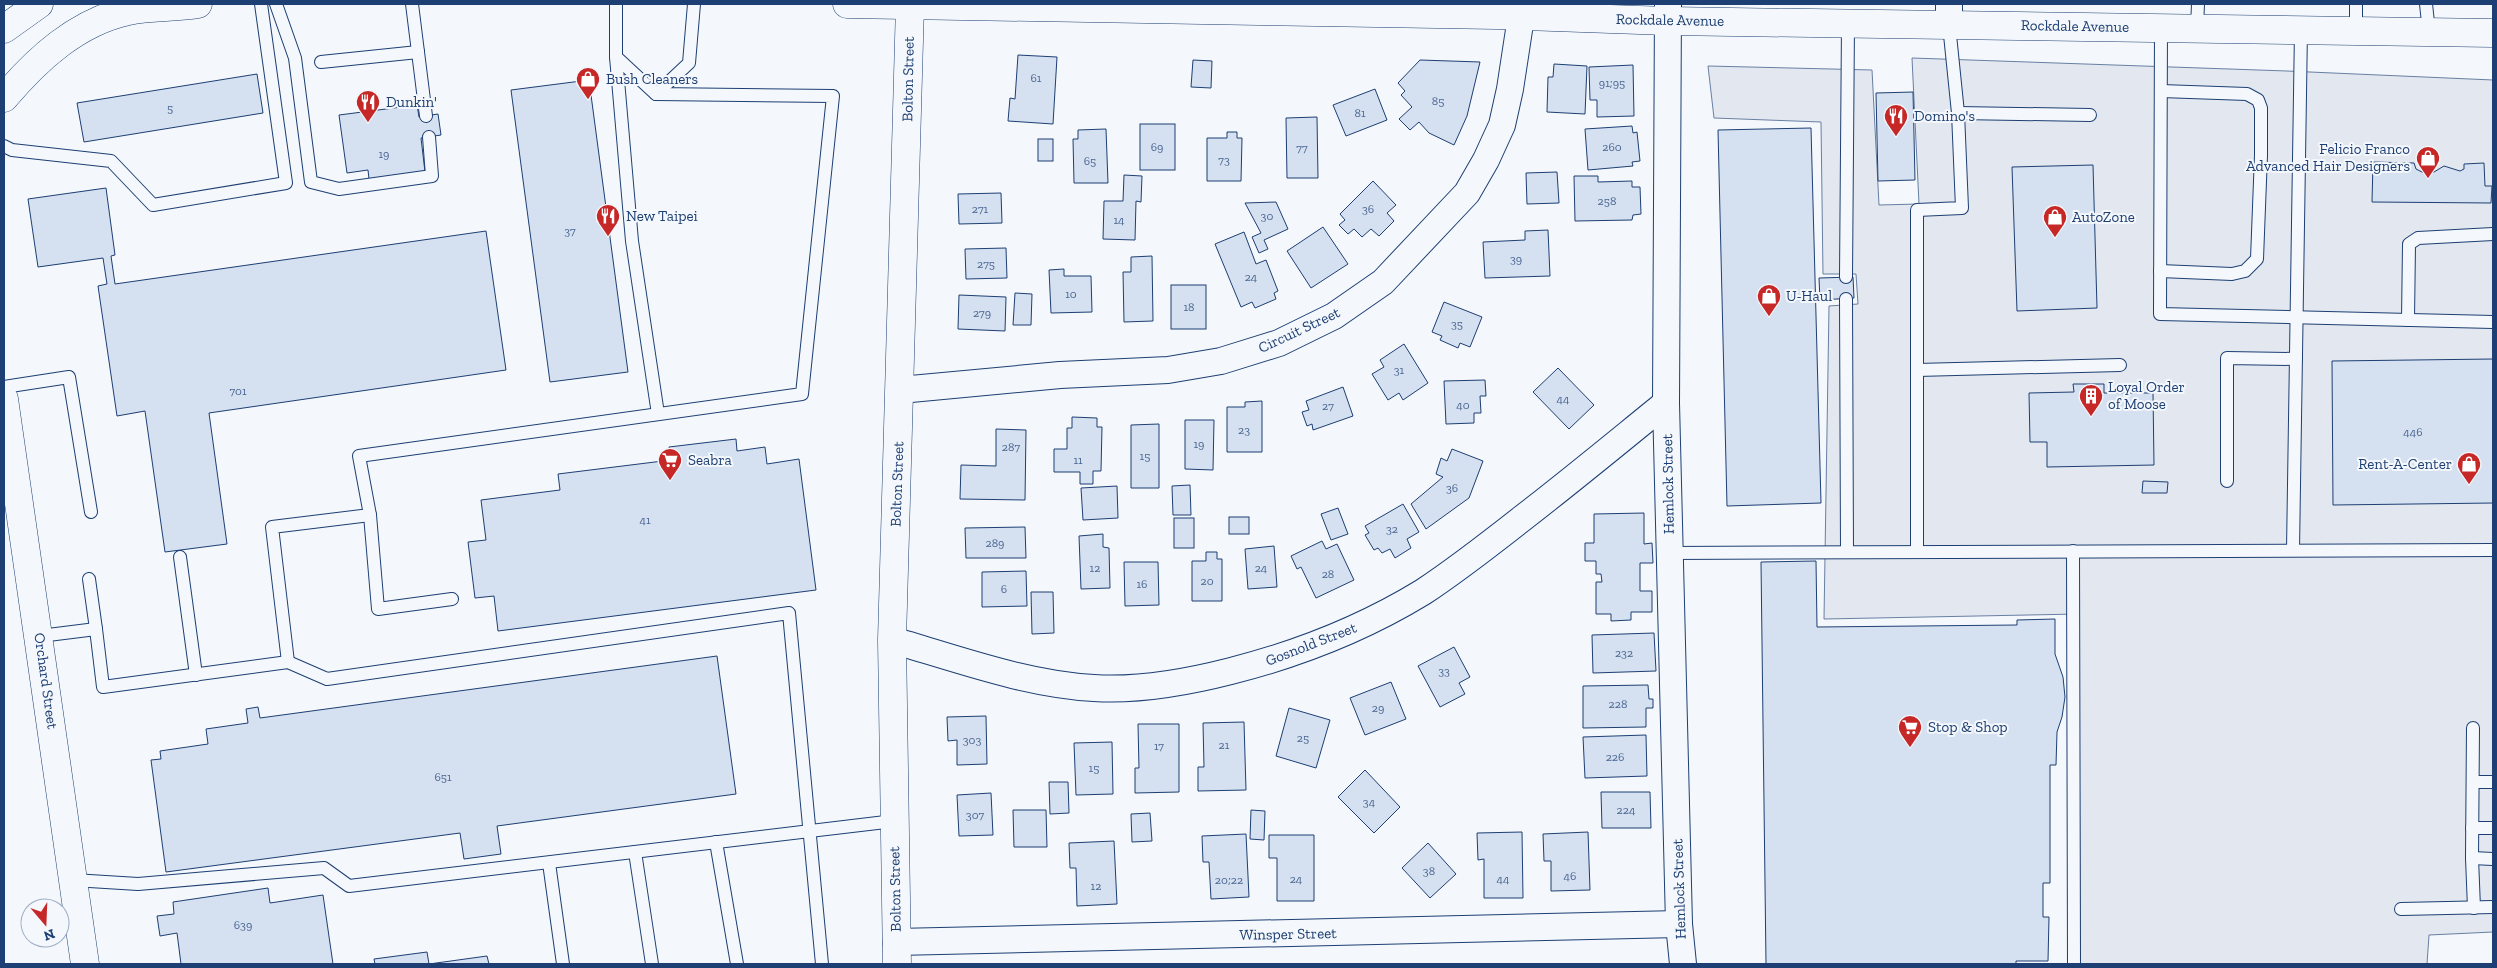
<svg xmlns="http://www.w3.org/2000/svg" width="2497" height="968" font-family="'Zilla Slab',serif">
<rect width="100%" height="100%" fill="#f4f7fb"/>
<path fill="#e3e8f0" stroke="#687fa3" d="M1912,58l375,13 206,9v852l-64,3 -2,29h-347l-1,-350 -255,5 5,-313 29,-2 -2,-30h-33l-2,-152 -107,-4 -6,-52 164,4 7,135 40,-1z"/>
<g fill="#d5e0f0" stroke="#1d3f73">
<path d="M1018,55l39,2 -4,67 -45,-3 2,-23 5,1z"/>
<path d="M1193,60l19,1 -1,27 -20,-1z"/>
<path d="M1420,60l60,2 -13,54 -13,29 -25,-12 -10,-11 -9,8 -11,-11 13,-12 -11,-12 4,-4 -7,-8z"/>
<path d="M1554,64l33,2 -2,48 -38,-2 1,-35h5z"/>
<path d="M1633,65l1,51 -37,1v-17h-7l-1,-33z"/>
<path d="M257,74l6,39 -179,29 -7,-39z"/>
<path d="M589,80l39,292 -78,10 -39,-292z"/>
<path d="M1375,89l12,31 -41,16 -13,-31z"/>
<path d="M1913,92l2,88 -37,1 -2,-88z"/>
<path d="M417,105l2,12 19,-3 3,21 -20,3 4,34 -56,7 -1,-9 -21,3 -8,-58z"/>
<path d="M1317,117l1,61h-31l-1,-60z"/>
<rect x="1140" y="124" width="35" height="46"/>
<path d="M1632,126l1,7 4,-1 3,29 -8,1 1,4 -45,4 -3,-41z"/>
<path d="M1811,128l10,375 -94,3 -9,-376z"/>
<path d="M1106,129l2,54h-34l-1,-44h5v-9z"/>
<path d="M1227,132h10v6h5l-1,43h-34v-43h20z"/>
<rect x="1038" y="139" width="15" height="22"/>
<path d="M2373,162l41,1 2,6 6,3h12l10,-6 16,5 4,-2v-5l20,-1 1,23h7l-1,17 -119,-1z"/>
<path d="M2093,165l4,143 -80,3 -5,-144z"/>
<path d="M1557,172l2,31 -32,1 -1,-31z"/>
<path d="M1124,175l18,1 -1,26 -5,-1 -1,39 -32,-1 1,-38h19z"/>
<path d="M1574,176h24v6l34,-1v6h8l1,27 -8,1 -1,5 -57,1z"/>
<path d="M1373,181l23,24 -9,8 7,8 -15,15 -8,-7 -9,8 -8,-8 -6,5 -9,-9 6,-5 -5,-6z"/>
<path d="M106,188l9,67 -4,1 4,28 371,-53 20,139 -297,43 18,131 -62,8 -20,-141 -28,5 -19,-130 9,-2 -4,-26 -65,9 -10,-68z"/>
<path d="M1001,193l1,30 -43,1 -1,-30z"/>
<path d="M1276,202l12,27 -24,11 4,9 -9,4 -7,-16 9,-4 -16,-30z"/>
<path d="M1323,227l25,37 -37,24 -24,-37z"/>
<path d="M1548,230l2,46 -65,2 -2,-36 42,-2v-9z"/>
<path d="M1244,232l12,32 10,-4 12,31 -4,2 2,6 -21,9 -3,-6 -11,5 -26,-63z"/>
<path d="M1006,248l1,30 -41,1 -1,-30z"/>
<path d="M1152,256l1,65 -29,1 -1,-50h8v-15z"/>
<path d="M1064,269v7h27l1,36 -41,1 -2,-43z"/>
<path d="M1853,277l1,21 -34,2 -1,-22z"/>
<rect x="1171" y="285" width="35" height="44"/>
<path d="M1015,293l17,1 -1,31h-18z"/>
<path d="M959,295l47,2 -1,34 -47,-2z"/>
<path d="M1444,302l38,15 -12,30 -10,-4 -2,5 -18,-8 2,-4 -10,-4z"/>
<path d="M1404,344l24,39 -25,17 -4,-7 -11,7 -16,-26 12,-7 -4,-7z"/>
<path d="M2493,359v144l-160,2 -1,-144z"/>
<path d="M1558,368l36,37 -25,24 -36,-37z"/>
<path d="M1485,380l1,16h-6l1,17h-7v10l-28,1 -2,-43z"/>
<path d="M2073,384h31v9h49l1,72 -107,2v-25h-17l-1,-49 45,-1z"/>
<path d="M1343,387l10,29 -40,14 -1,-6 -5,2 -5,-14 7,-2 -3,-9z"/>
<path d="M1262,401v51h-35v-45h18v-5z"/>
<path d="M1072,417l25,1v9h5l-1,44h-8v13h-13v-12h-26v-23h13v-21h5z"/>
<path d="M1185,420h29l-1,50 -28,-1z"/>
<path d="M1159,424v64h-28v-63z"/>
<path d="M996,429l30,1 -1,70 -65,-1 1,-34 35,1z"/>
<path d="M736,439l1,12 28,-4 2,17 32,-5 17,131 -318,41 -4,-35 -19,2 -7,-56 18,-2 -5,-40 79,-10 -2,-16 113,-14 -2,-13z"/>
<path d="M1452,449l31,12 -14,37 -43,31 -15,-25 32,-27 -7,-3 5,-16 6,3z"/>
<path d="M2143,481l25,1 -1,11h-25z"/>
<path d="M1190,485l1,30h-18l-1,-29z"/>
<path d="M1117,486l1,32 -35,2 -2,-32z"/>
<path d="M1403,504l16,28 -12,7 4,9 -16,10 -5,-9 -8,4 -4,-5 -4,2 -9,-15 4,-2 -4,-7z"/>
<path d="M1338,508l10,26 -17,6 -10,-26z"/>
<path d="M1644,513v31l8,-1 1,20h-13v28h12v21h-21v8l-20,1v-7h-15v-32h6l-1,-8h-5v-13h-11v-18h9v-29z"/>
<rect x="1229" y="517" width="20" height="17"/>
<rect x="1174" y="518" width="20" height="30"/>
<path d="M1025,527l1,31h-60l-1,-30z"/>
<path d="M1103,534v13l6,1 1,40 -29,1 -2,-53z"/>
<path d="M1322,541l4,8 11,-5 17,36 -38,18 -15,-31 -4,2 -6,-13z"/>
<path d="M1274,546l3,41 -29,2 -3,-40z"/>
<path d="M1206,552h11v7h5v42h-30v-40h14z"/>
<path d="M1816,561l1,66 200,-2v-5l38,-1v35l8,23 2,20 -3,20 -5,15 -1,33h-6v118h-7v34h6l-1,44h-32v3h-250l-5,-402z"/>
<path d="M1124,562h34l1,43 -34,1z"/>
<path d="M1026,571l1,35 -45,1v-35z"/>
<path d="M1031,592h22l1,41 -22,1z"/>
<path d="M1654,633l2,38 -63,2 -1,-38z"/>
<path d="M1454,647l16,30 -11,6 6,11 -25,13 -22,-41z"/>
<path d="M717,656l19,138 -239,32 4,28 -37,5 -4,-26 -294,39 -15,-112 10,-1 -1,-8 48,-7 -2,-15 42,-6 -2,-14 12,-2 2,11z"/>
<path d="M1391,682l15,37 -41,16 -15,-37z"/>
<path d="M1648,685l1,14h4v9h-7v19l-63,1v-42z"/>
<path d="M1289,708l41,12 -14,48 -40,-12z"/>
<path d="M986,716l1,48 -30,1v-25l-9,1 -1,-24z"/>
<path d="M1244,722l2,68 -48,1v-24h6l-1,-44z"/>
<path d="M1138,724h41v68l-44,1v-25h4z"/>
<path d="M1646,735l1,41 -62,2 -2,-41z"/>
<path d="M1112,742l1,52 -37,1 -2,-52z"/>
<path d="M1365,770l35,37 -26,26 -36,-36z"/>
<path d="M1049,782h19l1,31 -19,1z"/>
<path d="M1601,792h49l1,36h-49z"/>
<path d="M991,793l2,42 -34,1 -2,-41z"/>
<path d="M1013,810h33l1,37h-33z"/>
<path d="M1251,810l14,1 -1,29 -14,-1z"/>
<path d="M1150,813l2,28 -20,1 -1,-28z"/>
<path d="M1522,832l1,66h-39v-39l-6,1 -1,-27z"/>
<path d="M1588,832l2,58 -39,1v-30h-7l-1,-27z"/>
<path d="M1246,834l3,63 -38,2 -2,-37h-6l-1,-26z"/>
<path d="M1269,835h45v66h-37v-43h-8z"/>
<path d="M1114,841l3,63 -40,2 -1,-38h-6l-1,-25z"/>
<path d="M1428,843l28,31 -26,24 -28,-30z"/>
<path d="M268,888l2,15 53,-8 10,69h-152l-4,-31 -17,3 -3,-20 17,-2 -1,-12z"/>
<path d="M427,952l2,12 58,-8 2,8h-114l-1,-5z"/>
</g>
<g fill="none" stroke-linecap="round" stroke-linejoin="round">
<g stroke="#1d3f73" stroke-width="14">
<g id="lane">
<path d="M276,4l19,54 16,124 28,7 93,-13 -3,-39"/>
<path d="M412,4l14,112"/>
<path d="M2426,4l3,28"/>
<path d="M2161,27l-1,287 333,8"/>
<path d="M2197,28l1,-24"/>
<path d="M2356,30v-26"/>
<path d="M616,57l16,184 26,173"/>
<path d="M321,62l97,-10"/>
<path d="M656,94l33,-31 5,-59"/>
<path d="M1958,113l132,2"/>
<path d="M4,146l8,4 99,11 42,44 133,-22 -25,-179"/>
<path d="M2160,271l72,3 13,-3 12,-12 4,-104v-47l-3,-8 -11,-6 -86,-3"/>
<path d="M1846,277l2,-254"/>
<path d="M1846,299l1,253"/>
<path d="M2408,320l1,-76 9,-6 75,-4"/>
<path d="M1917,370l203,-5"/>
<path d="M4,387l65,-10 22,135"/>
<path d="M2227,481v-123l69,1"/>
<path d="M370,515l8,94 74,-10"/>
<path d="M2293,550l8,-521"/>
<path d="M2073,551l1,413"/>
<path d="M1917,552v-342l45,-2 -4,-95 -9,-88"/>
<path d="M1670,553l823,-3"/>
<path d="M180,557l16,118"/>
<path d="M89,579l7,50"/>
<path d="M40,636l56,-7 7,58 185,-25 39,17 462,-66 33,351"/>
<path d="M288,662l-16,-135 98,-12 -11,-59 443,-62 31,-298 -177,-2 -40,-37v-53"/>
<path d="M2473,728l-1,130 2,50"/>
<path d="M2474,782h19"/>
<path d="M2472,828h21"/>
<path d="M716,842l21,122"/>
<path d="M635,852l17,112"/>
<path d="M2472,858l21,1"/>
<path d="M549,863l14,101"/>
<path d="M73,880l65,4 186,-16 25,18 545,-65"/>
<path d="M2401,909l92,-2"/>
</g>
</g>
<g stroke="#1d3f73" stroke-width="28">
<g id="street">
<path d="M1668,4l-2,399 13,521 4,40"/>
<path d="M1949,25v-21"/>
<path d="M900,390l160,-15 108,-5 53,-9 58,-18 55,-27 49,-34 84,-89 19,-33 16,-35 8,-36 11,-72"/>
<path d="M892,640c66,19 133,44 202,48 45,3 94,-6 137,-17 67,-17 133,-43 192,-79 35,-23 68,-49 101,-75 48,-37 95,-76 142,-114"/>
<path d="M896,942l783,-18"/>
</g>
</g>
<g stroke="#1d3f73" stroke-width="29">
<g id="secondary">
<path d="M847,4l649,11 172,6 825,12"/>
<path d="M4,29l35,-25"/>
<path d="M4,98c33,-39 73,-76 124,-87 23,-5 47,-3 70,-7"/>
<path d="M4,399l81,565"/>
<path d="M897,964l-5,-324 18,-635"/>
</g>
</g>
<use href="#lane" stroke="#f4f7fb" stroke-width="12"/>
<use href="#street" stroke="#f4f7fb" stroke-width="26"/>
<use href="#secondary" stroke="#f4f7fb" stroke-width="28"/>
</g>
<defs>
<g id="shop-pin" transform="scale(1.25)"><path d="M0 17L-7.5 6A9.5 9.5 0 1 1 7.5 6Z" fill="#c62828" stroke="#f4f7fb"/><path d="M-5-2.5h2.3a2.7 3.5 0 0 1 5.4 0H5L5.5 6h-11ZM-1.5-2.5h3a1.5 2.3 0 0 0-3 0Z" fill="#fff"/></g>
<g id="restaurant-pin" transform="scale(1.25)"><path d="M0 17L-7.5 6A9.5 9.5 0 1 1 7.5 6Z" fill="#c62828" stroke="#f4f7fb"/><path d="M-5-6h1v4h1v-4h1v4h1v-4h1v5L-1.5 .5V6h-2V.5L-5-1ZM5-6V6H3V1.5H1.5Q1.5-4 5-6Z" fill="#fff"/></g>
<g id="building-pin" transform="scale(1.25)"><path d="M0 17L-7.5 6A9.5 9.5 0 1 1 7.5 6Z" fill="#c62828" stroke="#f4f7fb"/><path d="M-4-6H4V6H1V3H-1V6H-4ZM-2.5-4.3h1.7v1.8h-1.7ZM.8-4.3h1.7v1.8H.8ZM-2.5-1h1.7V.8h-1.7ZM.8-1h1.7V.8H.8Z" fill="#fff"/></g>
<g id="supermarket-pin" transform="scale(1.25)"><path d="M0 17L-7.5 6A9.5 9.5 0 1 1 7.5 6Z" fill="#c62828" stroke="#f4f7fb"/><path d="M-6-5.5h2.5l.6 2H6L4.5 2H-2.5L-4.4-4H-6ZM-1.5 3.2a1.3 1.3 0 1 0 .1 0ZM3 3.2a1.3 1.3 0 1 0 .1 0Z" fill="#fff"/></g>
</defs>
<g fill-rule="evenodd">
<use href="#shop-pin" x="588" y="79"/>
<use href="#restaurant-pin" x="368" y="102"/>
<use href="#restaurant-pin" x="1896" y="116"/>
<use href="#shop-pin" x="2428" y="158"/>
<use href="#restaurant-pin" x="608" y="216"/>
<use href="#shop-pin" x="2055" y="217"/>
<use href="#shop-pin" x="1769" y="296"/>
<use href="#building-pin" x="2091" y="396"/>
<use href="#supermarket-pin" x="670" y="460"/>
<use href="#shop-pin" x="2469" y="464"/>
<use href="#supermarket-pin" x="1910" y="727"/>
</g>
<g text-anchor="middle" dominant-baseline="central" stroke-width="4" stroke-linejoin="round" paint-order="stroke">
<g font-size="12" fill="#4b6792">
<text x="1036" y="78">61</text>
<text x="1612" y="83">91;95</text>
<text x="1438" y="101">85</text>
<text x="170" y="108">5</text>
<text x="1360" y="113">81</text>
<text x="1157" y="147">69</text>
<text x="1612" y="147">260</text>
<text x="1302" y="148">77</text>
<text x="384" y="154">19</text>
<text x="1224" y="160">73</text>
<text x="1090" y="161">65</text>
<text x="1607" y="201">258</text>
<text x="980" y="209">271</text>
<text x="1368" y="209">36</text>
<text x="1267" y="216">30</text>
<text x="1119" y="220">14</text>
<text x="570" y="231">37</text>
<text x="1516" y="259">39</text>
<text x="986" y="264">275</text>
<text x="1251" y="277">24</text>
<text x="1071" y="294">10</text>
<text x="1189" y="307">18</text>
<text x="982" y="313">279</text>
<text x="1457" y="324">35</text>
<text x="1399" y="370">31</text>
<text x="238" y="391">701</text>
<text x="1563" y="399">44</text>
<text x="1463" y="405">40</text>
<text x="1328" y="406">27</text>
<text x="1244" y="430">23</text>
<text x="2413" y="432">446</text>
<text x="1199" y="444">19</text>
<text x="1011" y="447">287</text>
<text x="1145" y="456">15</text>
<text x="1078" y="460">11</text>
<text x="1452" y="488">36</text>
<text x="645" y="520">41</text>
<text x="1392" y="529">32</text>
<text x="995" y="543">289</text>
<text x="1095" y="568">12</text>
<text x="1261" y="568">24</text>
<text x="1328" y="574">28</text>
<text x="1207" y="581">20</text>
<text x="1142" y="584">16</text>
<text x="1004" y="589">6</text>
<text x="1624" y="653">232</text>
<text x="1444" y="671">33</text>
<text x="1618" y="704">228</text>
<text x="1378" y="708">29</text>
<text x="1303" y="738">25</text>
<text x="972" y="740">303</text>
<text x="1224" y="745">21</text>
<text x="1159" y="746">17</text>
<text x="1615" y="757">226</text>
<text x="1094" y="768">15</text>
<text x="443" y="777">651</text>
<text x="1369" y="802">34</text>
<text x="1626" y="810">224</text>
<text x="975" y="815">307</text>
<text x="1429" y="871">38</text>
<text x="1570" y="876">46</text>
<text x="1296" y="879">24</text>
<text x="1503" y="879">44</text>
<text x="1229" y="880">20;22</text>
<text x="1096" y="886">12</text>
<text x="243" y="925">639</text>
</g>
<g font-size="15" fill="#1d3f73" stroke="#f4f7fb">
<text transform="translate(1670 20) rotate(1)">Rockdale Avenue</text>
<text transform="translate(2075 26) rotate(1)">Rockdale Avenue</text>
<text transform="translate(908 79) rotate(-89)">Bolton Street</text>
<text transform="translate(1299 330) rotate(-25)">Circuit Street</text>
<text transform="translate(897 484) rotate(-88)">Bolton Street</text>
<text transform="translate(1668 484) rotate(-91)">Hemlock Street</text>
<text transform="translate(1311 644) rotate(-21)">Gosnold Street</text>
<text transform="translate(46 681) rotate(82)">Orchard Street</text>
<text transform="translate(895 889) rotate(-91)">Bolton Street</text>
<text transform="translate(1679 889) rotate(-92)">Hemlock Street</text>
<text transform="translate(1288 934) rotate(-1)">Winsper Street</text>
</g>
<g font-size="15" fill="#1d3f73" stroke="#f4f7fb" text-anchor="start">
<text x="606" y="79">Bush Cleaners</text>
<text x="386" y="102">Dunkin'</text>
<text x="1914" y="116">Domino's</text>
<text x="2410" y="149" text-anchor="end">Felicio Franco<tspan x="2410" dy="17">Advanced Hair Designers</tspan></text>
<text x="626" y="216">New Taipei</text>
<text x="2072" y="217">AutoZone</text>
<text x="1786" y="296">U-Haul</text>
<text x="2108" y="387">Loyal Order<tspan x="2108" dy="17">of Moose</tspan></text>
<text x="688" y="460">Seabra</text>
<text x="2452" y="464" text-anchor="end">Rent-A-Center</text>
<text x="1928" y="727">Stop &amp; Shop</text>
</g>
</g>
<rect width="2497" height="968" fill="none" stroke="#1d3f73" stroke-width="10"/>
<g transform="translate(45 923) rotate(161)"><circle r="24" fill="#f4f7fb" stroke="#9eadc5"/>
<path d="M0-4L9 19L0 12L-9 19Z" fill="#c62828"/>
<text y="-8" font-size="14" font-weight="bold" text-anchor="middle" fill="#1d3f73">N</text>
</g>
</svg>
